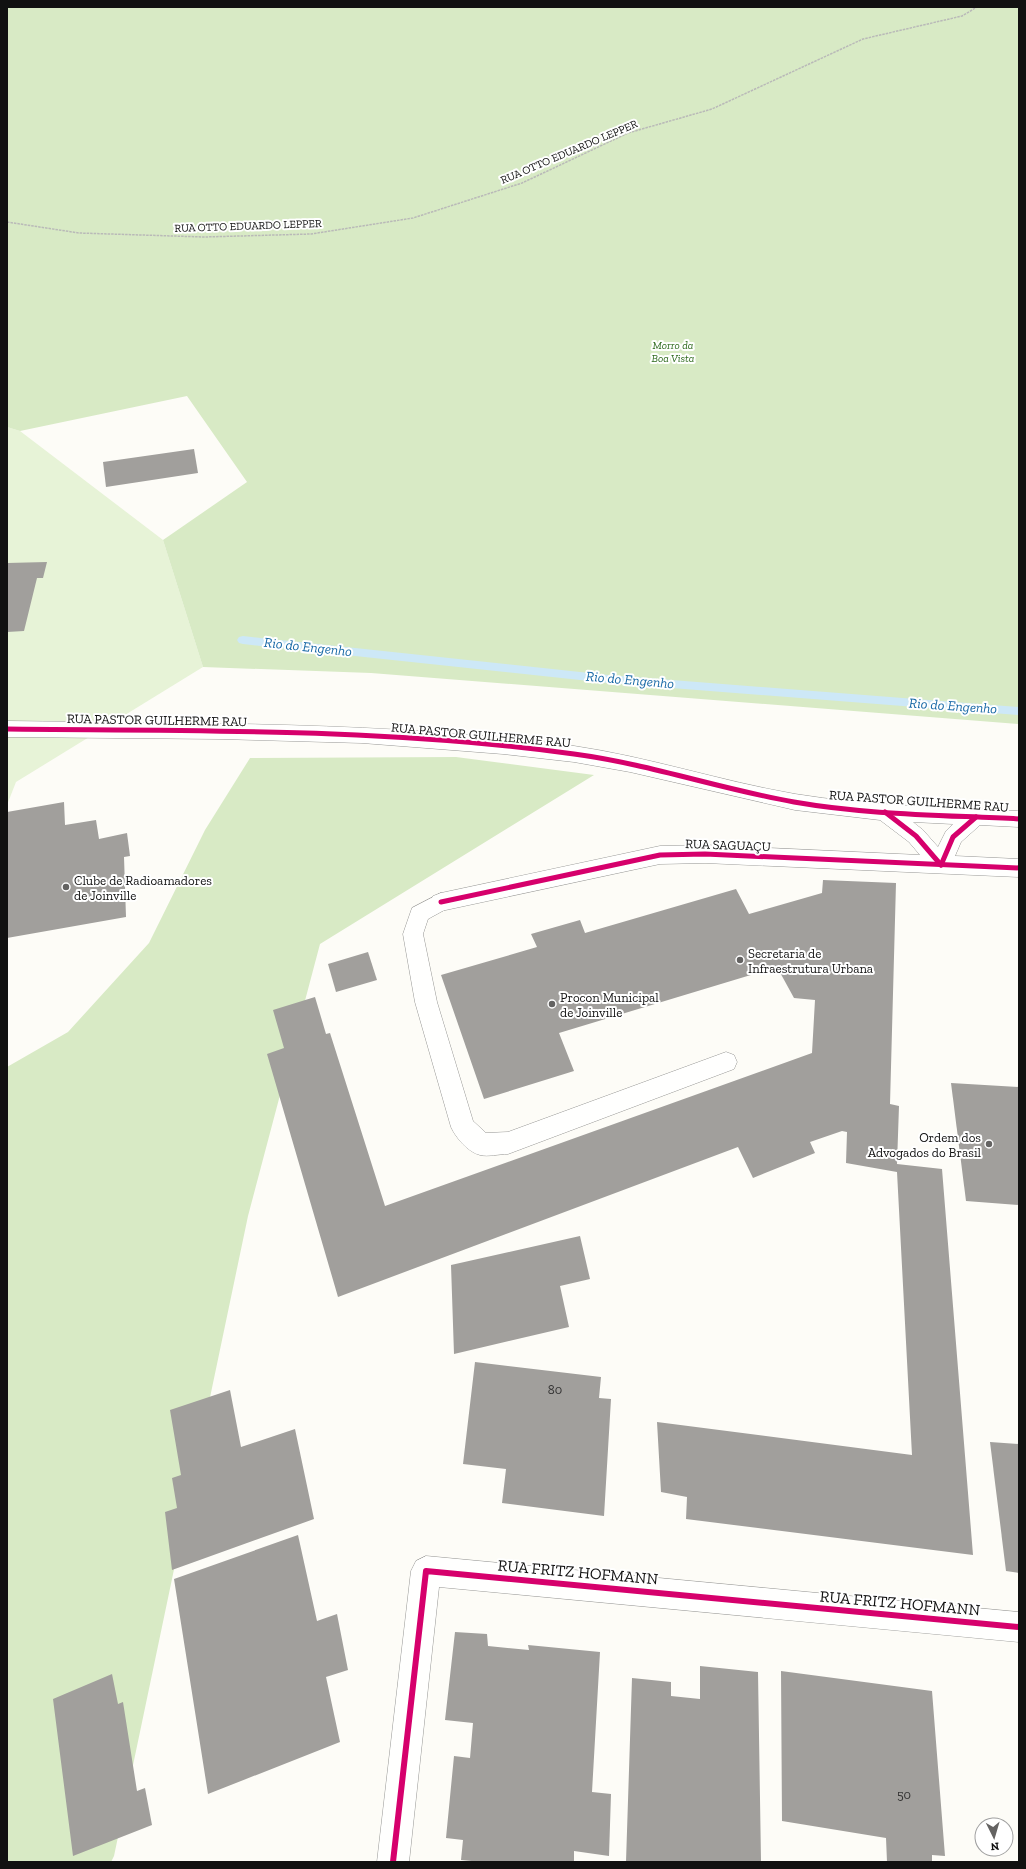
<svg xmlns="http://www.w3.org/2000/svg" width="1026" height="1869" font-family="'Zilla Slab',serif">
<rect width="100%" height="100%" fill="#fdfcf7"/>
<path fill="#e7f3d7" d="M7,427l13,4 143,109 40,127 -187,115 -9,23z"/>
<g fill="#d8eac5">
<path d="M7,7h1012v717l-648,-51 -168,-6 -40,-127 84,-58 -60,-86 -167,35 -13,-4z"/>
<path d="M456,757l138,18 -274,169 -72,272 -134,640 -3,6h-104v-795l61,-35 81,-89 56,-113 45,-72z"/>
</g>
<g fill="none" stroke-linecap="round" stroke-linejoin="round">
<path fill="#cde8f7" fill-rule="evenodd" d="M243,636l365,39 411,32v8l-411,-32 -365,-39 -4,-1 -2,-3 2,-3z"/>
</g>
<g fill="#a19f9c">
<path d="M194,449l4,24 -92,14 -3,-25z"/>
<path d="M47,562l-4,16h-6l-13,53 -17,1v-69z"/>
<path d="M64,802l1,23 31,-5 3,19 28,-6 3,23 -6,1 2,60 -119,21v-126z"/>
<path d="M823,880l73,3 -6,221 9,2 -2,58 45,5 31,386 -287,-36 1,-22 -26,-5 -4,-70 255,33 -15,-283 -51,-9 1,-31 -5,-1 -32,11 5,11 -62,25 -15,-31 -400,150 -71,-243 17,-6 -11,-38 42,-13 11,37 4,-1 55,173 427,-153 3,-53 -21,-2 -17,-31 -218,66 15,38 -90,28 -43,-124 96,-28 -6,-13 49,-14 5,13 151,-44 13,25 73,-21z"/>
<path d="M368,952l9,28 -41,12 -8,-28z"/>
<path d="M951,1083l68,4v118l-53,-4z"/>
<path d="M580,1236l10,43 -30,7 9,41 -115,27 -3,-89z"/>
<path d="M475,1362l126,15 -2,21 12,1 -7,117 -102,-13 4,-34 -43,-5z"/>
<path d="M230,1390l11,57 54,-18 19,90 -142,51 -7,-58 12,-4 -5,-30 9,-3 -11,-65z"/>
<path d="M990,1442l29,2v129l-13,-2z"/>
<path d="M298,1535l19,86 20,-7 11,56 -22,7 14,65 -132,52 -34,-215z"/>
<path d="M455,1632l32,2 1,12 41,4 -1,-5 72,7 -8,140 19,2 -2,62 -35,-5v11h-92l-21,-2 2,-20 -17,-2 8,-82 16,2 3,-35 -28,-3z"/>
<path d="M700,1666l58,6 3,190h-135l6,-184 39,4v14l29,3z"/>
<path d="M781,1671l151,20 13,165 -13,-1v7h-45l-1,-24 -104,-17z"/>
<path d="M112,1674l6,30 5,-2 14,89 8,-3 7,37 -79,31 -20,-157z"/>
</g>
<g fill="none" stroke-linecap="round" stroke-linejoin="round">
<g stroke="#979795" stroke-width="1">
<path id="lane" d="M441,893l7,3 3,6 -3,6 -20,11 -5,15 14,68 36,119 13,12 22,-1 218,-80 8,3 3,7 -3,7 -226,85c-9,0 -20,3 -28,1 -12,-3 -24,-17 -29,-28l-36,-125 -12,-68 9,-26z"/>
</g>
<g stroke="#979795" stroke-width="1">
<g id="street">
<path d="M7,721c189,3 380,0 567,25 75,11 146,35 221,48 73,12 149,13 224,17v16l-39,-2 -19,17 -6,14 64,3v18l-314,-14 -45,1 -219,47 -8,-3 -3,-6 3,-6 8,-3 219,-47 45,-1 215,10 -11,-13 -29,-22 -85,-10 -165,-38 -56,-10 -71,-8 -141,-11 -142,-4 -213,-2zM913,822l40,2 -7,7 -8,16 -15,-17z"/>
<path d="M426,1556l593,56v30l-580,-55 -30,275h-32l34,-291 5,-10z"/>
</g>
</g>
<path stroke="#b9b9b8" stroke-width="1.5" stroke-dasharray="2.5 1" stroke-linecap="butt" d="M7,222l72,11 125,4 107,-3 102,-16 109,-35 106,-50 84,-24 151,-70 99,-23 15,-9"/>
<use href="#lane" fill="#fffffe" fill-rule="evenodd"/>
<use href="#street" fill="#fffffe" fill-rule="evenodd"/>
<g stroke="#fff" stroke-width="8">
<g id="cycleway-far1">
<path d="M7,729c189,2 380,-1 567,25 75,10 146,35 220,48 74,13 150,13 225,17"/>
<path d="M885,812l31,24 25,29"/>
<path d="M941,865l12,-28 23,-20"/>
<path d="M441,902l219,-47 45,-1 314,14"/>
</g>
</g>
<g stroke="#fff" stroke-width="9">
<path id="cycleway" d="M393,1862l33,-291 593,56"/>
</g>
<use href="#cycleway-far1" stroke="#d6006c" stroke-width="5"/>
<use href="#cycleway" stroke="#d6006c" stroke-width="6"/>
</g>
<g fill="#646362" stroke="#fff" stroke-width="1.5">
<circle cx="66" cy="887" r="4"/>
<circle cx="740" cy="960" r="4"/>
<circle cx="552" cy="1004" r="4"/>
<circle cx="989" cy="1144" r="4"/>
</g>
<g text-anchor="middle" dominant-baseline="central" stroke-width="4" stroke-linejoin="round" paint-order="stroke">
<g font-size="11" fill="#111" stroke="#fff">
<text transform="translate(569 152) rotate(-23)">RUA OTTO EDUARDO LEPPER</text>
<text transform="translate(248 226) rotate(-2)">RUA OTTO EDUARDO LEPPER</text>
</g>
<g font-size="11" font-style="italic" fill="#2f6b1f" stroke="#fff">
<text x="673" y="345">Morro da<tspan x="673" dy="13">Boa Vista</tspan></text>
</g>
<g font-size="13" fill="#111" stroke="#fff">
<text transform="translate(157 720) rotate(1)">RUA PASTOR GUILHERME RAU</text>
<text transform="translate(481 735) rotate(5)">RUA PASTOR GUILHERME RAU</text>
<text transform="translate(919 801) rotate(4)">RUA PASTOR GUILHERME RAU</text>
<text transform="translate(728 845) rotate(2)">RUA SAGUAÇU</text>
</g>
<g font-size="13" fill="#111" stroke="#fff" text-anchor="start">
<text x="74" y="880">Clube de Radioamadores<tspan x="74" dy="15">de Joinville</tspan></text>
<text x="748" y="953">Secretaria de<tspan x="748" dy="15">Infraestrutura Urbana</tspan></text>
<text x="560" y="997">Procon Municipal<tspan x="560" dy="15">de Joinville</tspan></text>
<text x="981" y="1137" text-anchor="end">Ordem dos<tspan x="981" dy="15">Advogados do Brasil</tspan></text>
</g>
<g font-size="13" fill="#353434">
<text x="555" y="1389">80</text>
<text x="904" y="1794">50</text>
</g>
<g font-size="14" font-style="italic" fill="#1768a6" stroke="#fff">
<text transform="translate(308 647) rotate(6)">Rio do Engenho</text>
<text transform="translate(630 680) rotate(5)">Rio do Engenho</text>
<text transform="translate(953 706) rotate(4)">Rio do Engenho</text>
</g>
<g font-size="16" fill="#111" stroke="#fff">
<text transform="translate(578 1572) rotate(5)">RUA FRITZ HOFMANN</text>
<text transform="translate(900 1603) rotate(5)">RUA FRITZ HOFMANN</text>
</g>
</g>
<rect width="1026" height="1869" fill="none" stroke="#111111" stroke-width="16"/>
<g transform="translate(994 1837) rotate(175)"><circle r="19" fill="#ffffff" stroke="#a0a0a0"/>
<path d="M0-3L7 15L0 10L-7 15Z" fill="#646362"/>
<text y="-6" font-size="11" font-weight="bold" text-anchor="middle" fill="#111111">N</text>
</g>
</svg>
